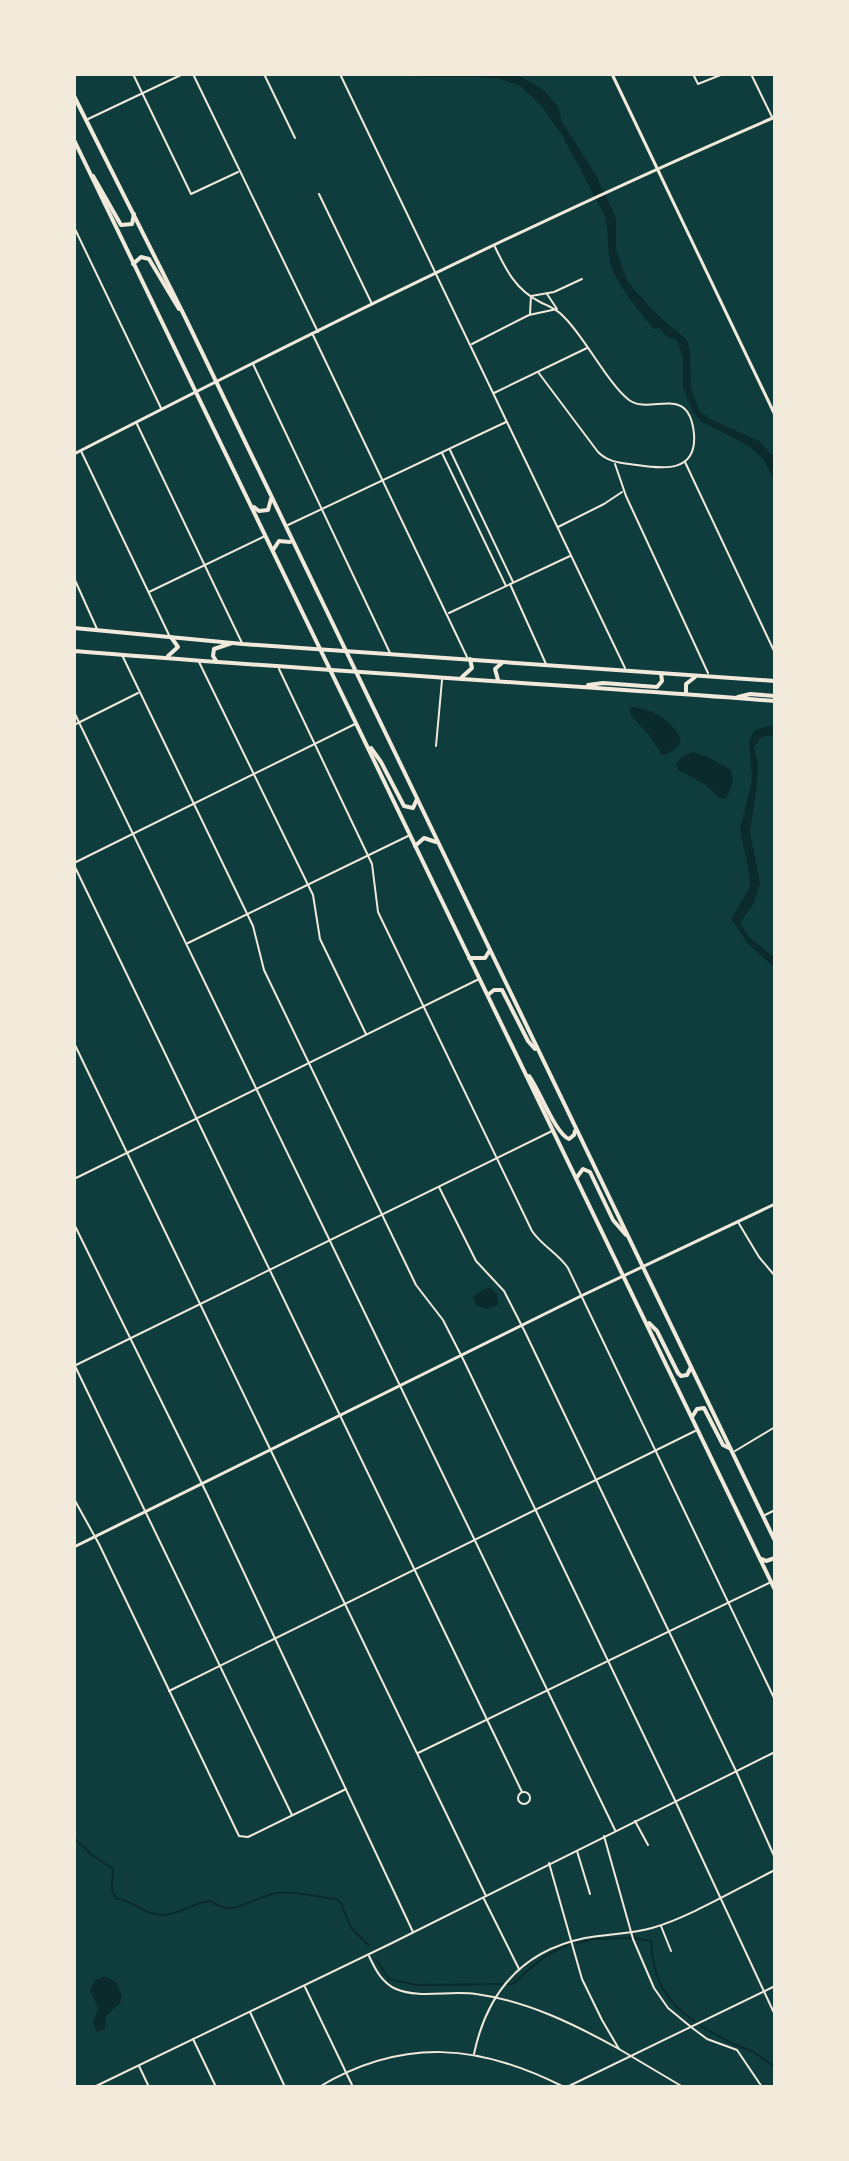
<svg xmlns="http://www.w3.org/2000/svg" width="849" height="2161" font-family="'Archivo Narrow',sans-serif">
<rect width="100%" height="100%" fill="#0f3d3e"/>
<g fill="#0a2a2b">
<path d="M393,74h123l28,16 14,17 4,15 35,55 19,41v31l11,32 25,29 35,30 3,12 1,37 9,23 12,8 47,21 16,17v23l-12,-22 -14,-13 -47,-24 -9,-10 -10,-25v-29l-6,-18 -10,-3 -7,-9 -7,1c-14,-20 -34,-40 -42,-64 -5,-17 -1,-35 -7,-51l-42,-79 -21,-30 -21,-19 -19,-7 -25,-2h-52z"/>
<path d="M631,707c21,1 39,13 50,31l-2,8 -11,8 -6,1 -14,-21 -16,-17 -3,-8z"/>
<path d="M768,726h7v9l-14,2 -7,11 4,15 -1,22 -7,48 10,50 -6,20 -14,20 9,14 26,21v10l-26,-23 -18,-26 19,-32 -1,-16 -9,-41 12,-51 -3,-38 6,-11z"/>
<path d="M693,752l17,6 21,12 2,12 -7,17 -7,-1 -13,-13 -28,-15 -2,-6 7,-8z"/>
<path d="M490,1288l7,7 1,10 -11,4 -10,-3 -4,-9 10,-8z"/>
<path d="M105,1976l12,7 5,14 -2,6 -14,13 -1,13 -8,3 -4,-9 5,-15 -8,-18 5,-9z"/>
</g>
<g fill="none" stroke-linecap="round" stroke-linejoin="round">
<g stroke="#0a2a2b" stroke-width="2">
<path d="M74,1838l18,17 21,14 -1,22 5,8c17,1 25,16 47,16 16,0 31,-14 48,-14 20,19 43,-6 66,-8 18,-2 39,4 58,6l5,4 10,25 17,17"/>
<path d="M634,1938l17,3c1,34 14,62 44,80"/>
<path d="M577,1943l17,-4 38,-1"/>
<path d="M376,1959l13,20 28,6 96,-1c17,-16 34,-32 56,-39"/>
<path d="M701,2026l32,18 19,7 23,16"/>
</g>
<g stroke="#f1e9da" stroke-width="2">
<path d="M133,74l58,120 47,-22"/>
<path d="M193,74l125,258"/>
<path d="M264,74l31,64"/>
<path d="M340,74l285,594"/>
<path d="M693,74l5,10 25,-10"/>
<path d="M751,74l21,43"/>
<path d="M86,120l97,-46"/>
<path d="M319,194l53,110"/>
<path d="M74,227l87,181"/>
<path d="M495,247c11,23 21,43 45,55 10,5 17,7 25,16 20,20 44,67 64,82 22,16 60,-18 65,34 3,39 -31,35 -57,31 -15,-2 -28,-2 -39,-13l-60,-80"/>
<path d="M530,314l1,-18 23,-4 28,-13"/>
<path d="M313,335l154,322"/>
<path d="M472,344l57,-29 28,-6 -10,-15"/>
<path d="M253,364l137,289"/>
<path d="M494,393l93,-45"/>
<path d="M136,422l106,221"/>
<path d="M450,450l63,132"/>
<path d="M81,451l88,184"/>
<path d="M442,453l64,133"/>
<path d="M685,462l90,191"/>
<path d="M615,464l11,32 82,177"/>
<path d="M288,525l218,-103"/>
<path d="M558,527l46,-23 18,-12"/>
<path d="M74,578l23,51"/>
<path d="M510,584l36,80"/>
<path d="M149,592l116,-56"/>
<path d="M449,613l121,-57"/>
<path d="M122,655l131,271 11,44 152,315 27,35 21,41 209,435 102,219"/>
<path d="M199,662l114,233 7,44 46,95"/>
<path d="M279,669l93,195 6,48 154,319c10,15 26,22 36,37l207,432"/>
<path d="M74,712l541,1118"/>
<path d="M74,725l64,-32"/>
<path d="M436,746l6,-66"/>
<path d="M74,863l281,-139"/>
<path d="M74,865l448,927"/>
<path d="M188,943l220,-107"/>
<path d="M74,1043l412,853"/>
<path d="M74,1179l405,-200"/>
<path d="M439,1187l37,74 28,30 21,41 211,439 39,87"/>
<path d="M738,1222l21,35 16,19"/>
<path d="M74,1224l133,270 206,438"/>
<path d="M74,1364l218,451"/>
<path d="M74,1366l478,-235"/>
<path d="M735,1451l40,-24"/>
<path d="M74,1499l25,45 140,292 9,1 98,-48"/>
<path d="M765,1515l10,-5"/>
<path d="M169,1691l526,-260"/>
<path d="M418,1753l351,-170"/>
<circle cx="524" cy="1798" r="6"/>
<path d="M635,1821l13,24"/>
<path d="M604,1836l29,103 21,49 14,20 23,19 16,12 30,11 25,37"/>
<path d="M577,1851l13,43"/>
<path d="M549,1863l33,116 20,41 17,29 64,38"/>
<path d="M484,1899l35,70"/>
<path d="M661,1926l10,25"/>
<path d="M369,1956c6,13 13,27 27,33 23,10 55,1 80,5 51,7 98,30 143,55"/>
<path d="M305,1987l48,100"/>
<path d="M250,2012l35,75"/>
<path d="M193,2039l23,48"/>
<path d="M474,2054c13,-62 48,-103 111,-116 23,-4 46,-4 67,-10 38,-11 86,-40 123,-58"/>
<path d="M139,2066l10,21"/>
<path d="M94,2087l298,-144 383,-191"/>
<path d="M319,2087c84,-50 161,-43 245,0"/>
<path d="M567,2087l208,-101"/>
</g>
<path stroke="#f1e9da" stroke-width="3" d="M612,74l163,341"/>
<g stroke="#f1e9da" stroke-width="3">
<path d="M74,454c230,-118 463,-234 701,-337"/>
<path d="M74,1547l507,-251 194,-92"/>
</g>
<g stroke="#f1e9da" stroke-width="4">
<path d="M74,96l111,221 590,1224"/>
<path d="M74,140l701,1450"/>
<path d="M93,176l28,49 11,-1 2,-10"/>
<path d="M133,264l8,-7 8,2 30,50"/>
<path d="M254,507l5,4 9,-1 3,-11"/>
<path d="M273,550l6,-9 11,1"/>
<path d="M74,628l169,16 532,37"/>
<path d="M74,651c233,19 467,32 701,50"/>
<path d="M168,656l10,-9 -7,-10"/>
<path d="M217,662l-4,-6 1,-7 18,-6"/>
<path d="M462,677l10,-9 -2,-9"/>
<path d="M498,680l-3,-11 8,-7"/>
<path d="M588,685l15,-2 54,4 5,-6 -1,-8"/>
<path d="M686,694v-10l9,-7"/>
<path d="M738,697l12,-3 25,2"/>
<path d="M371,748l10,14 23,44 9,2 4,-9"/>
<path d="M415,846l9,-8 12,4"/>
<path d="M469,958h16l5,-8"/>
<path d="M489,994l5,-4h8l26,51 7,8"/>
<path d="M529,1076c11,15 26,57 40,63l5,-4 1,-4"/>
<path d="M577,1177l6,-8 7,3 23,48 13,15"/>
<path d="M649,1323l8,8 21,42 3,3 6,-1 4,-8"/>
<path d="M692,1417l5,-8 7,-1 19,37 6,3"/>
<path d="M762,1559l4,2 9,-3"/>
</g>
</g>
<rect width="849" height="2161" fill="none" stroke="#f1e9da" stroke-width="152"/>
</svg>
